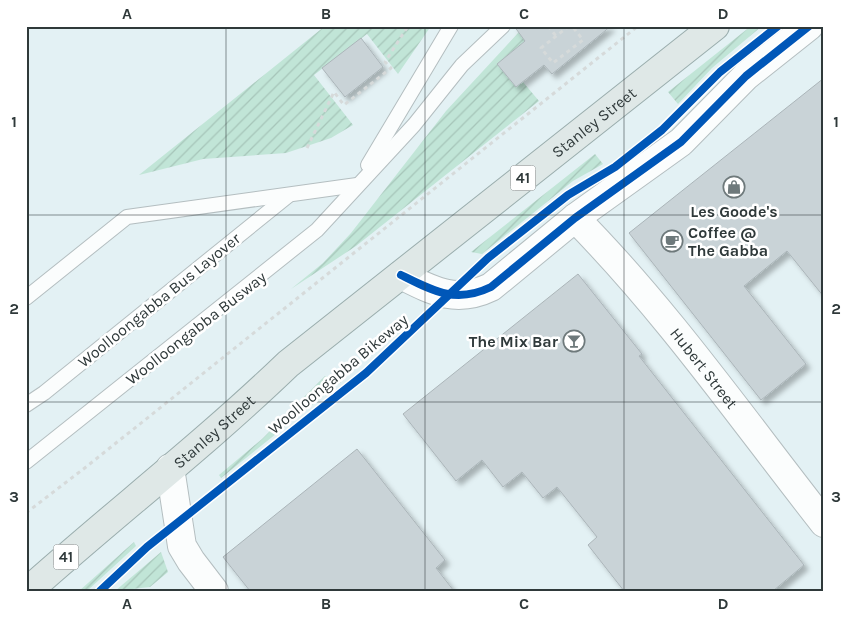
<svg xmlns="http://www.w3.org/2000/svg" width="850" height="617" font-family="Karla,sans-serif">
<defs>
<pattern id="garden-furrows" width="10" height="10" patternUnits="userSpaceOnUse" patternTransform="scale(1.25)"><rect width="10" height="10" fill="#c1e5d7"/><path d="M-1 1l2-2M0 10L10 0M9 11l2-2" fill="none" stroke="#a6c5b9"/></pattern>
<filter id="shadow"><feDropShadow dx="4.5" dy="4.5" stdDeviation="2.5" flood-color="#0004"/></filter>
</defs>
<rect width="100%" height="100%" fill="#e3f1f4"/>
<g fill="url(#garden-furrows)">
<path d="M325,26h106l-33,48 -31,-40 -53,41 39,50 -22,13 -45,15 -83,6 -64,16z"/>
<path d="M751,26h11l-50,42 -34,36 -10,-12z"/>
<path d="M519,32l6,9 -28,23 19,23 7,-5 16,19 -183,145 -65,43 32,-26 28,-30 95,-122z"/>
<path d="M595,154l8,10 -30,17 -91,73 -11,-2z"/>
<path d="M325,376l16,6 -120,96 -2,-3 43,-36z"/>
<path d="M134,542l2,4 -49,45h-8z"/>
<path d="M161,552l7,20 -18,15 -35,4z"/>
</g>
<g fill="#c9d3d7" stroke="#abb5b9" filter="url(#shadow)">
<path d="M514,26h97l-59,48 -8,-9 -28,22 -19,-23 28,-23z"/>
<path d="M361,38l22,29 -38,30 -23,-29z"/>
<path d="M824,78v219l-37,-46 -43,35 62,78 -45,36 -132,-167z"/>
<path d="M578,274l64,80 -3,2 165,209 -31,26h-149l-36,-46 9,-8 -40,-50 -14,11 -21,-26 -19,15 -21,-27 -26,21 -53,-67z"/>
<path d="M357,449l88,111 -9,8 18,23h-204l-27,-34z"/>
</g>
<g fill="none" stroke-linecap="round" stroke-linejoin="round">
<g stroke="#b4bec0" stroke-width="16">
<g id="service">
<path d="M368,165l83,-139"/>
<path d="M26,298l101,-81 230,-32"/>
<path d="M26,405l18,-12 245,-198"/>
<path d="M26,462l291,-232 97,-105 48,-60 41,-39"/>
</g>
</g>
<g stroke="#b4bec0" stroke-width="30">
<g id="minor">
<path id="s1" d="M575,218c92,93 168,202 249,305"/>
<path d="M401,275c32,16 55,29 90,12l84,-69 106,-76 65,-66 63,-50"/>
<path d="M170,468l12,78 9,15 23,30"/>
</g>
</g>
<g stroke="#9aadad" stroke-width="30">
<g id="primary">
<path id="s2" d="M28,591c86,-77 177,-147 260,-227l427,-338"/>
</g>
</g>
<g stroke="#d6dada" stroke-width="3" stroke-dasharray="4 4" stroke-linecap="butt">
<path d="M548,26l8,10"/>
<path d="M569,26l-28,22 12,15 30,-23 -11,-14"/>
<path d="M307,148l27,-56 10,13 47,-37 -6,-6 23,-36"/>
<path d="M26,513l60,-46 552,-441"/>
</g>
<use href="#service" stroke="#fbfdfd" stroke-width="14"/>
<use href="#minor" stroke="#fbfdfd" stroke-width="28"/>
<use href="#primary" stroke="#dfe8e7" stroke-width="28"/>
<g stroke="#fff" stroke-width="11">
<g id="cycleway">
<path d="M401,275c32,16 55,29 90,12l84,-69 106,-76 65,-66 63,-50"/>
<path d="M100,591l47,-44 219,-174 122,-115 80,-63 47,-28 47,-37 58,-58 58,-46"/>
</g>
</g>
<use href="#cycleway" stroke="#0057b8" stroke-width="8"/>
</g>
<path fill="none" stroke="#2f393a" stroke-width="1" stroke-opacity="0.55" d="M226,26v565M425,26v565M624,26v565M26,215h798M26,402h798"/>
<defs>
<g id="shop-ring" transform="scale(1.125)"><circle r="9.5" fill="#fff" stroke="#6e797b" stroke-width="1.5"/><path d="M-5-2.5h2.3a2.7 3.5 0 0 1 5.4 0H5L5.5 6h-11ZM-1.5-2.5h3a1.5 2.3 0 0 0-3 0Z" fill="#6e797b"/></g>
<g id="cafe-ring" transform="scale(1.125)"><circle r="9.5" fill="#fff" stroke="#6e797b" stroke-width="1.5"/><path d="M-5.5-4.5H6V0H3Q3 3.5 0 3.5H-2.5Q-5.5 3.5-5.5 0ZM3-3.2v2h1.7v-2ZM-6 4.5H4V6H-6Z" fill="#6e797b"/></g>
<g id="bar-ring" transform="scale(1.125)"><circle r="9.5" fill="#fff" stroke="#6e797b" stroke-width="1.5"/><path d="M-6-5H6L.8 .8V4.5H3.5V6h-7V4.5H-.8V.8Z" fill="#6e797b"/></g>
</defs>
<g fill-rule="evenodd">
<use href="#shop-ring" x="734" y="187"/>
<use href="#cafe-ring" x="672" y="241"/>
<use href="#bar-ring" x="574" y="341"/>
</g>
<g text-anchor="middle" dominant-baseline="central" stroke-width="5" stroke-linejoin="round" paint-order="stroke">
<g fill="#fff" stroke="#6d7475" stroke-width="1">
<rect x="510.5" y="165.5" width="25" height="25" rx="4"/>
<rect x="53.5" y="544.5" width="25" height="25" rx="4"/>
</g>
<g font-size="15" font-weight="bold" fill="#2f393a">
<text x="523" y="178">41</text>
<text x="66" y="557">41</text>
</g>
<g font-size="16" fill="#2f393a" stroke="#fff">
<text stroke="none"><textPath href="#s2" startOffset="735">Stanley Street</textPath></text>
<text transform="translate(159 300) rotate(-39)">Woolloongabba Bus Layover</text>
<text transform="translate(196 328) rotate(-38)">Woolloongabba Busway</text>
<text stroke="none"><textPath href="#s1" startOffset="198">Hubert Street</textPath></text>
<text transform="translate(338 374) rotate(-40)">Woolloongabba Bikeway</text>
<text stroke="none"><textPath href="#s2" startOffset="245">Stanley Street</textPath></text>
</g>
<g font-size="16" font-weight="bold" fill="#2f393a" stroke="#fff">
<text x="734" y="211">Les Goode's</text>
<text x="688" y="232" text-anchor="start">Coffee @<tspan x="688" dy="18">The Gabba</tspan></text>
<text x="558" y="341" text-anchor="end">The Mix Bar</text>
</g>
</g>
<rect width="850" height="617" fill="none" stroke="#ffffff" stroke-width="55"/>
<rect x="28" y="28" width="794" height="562" fill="none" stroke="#2f393a" stroke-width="2"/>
<g font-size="16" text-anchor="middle" font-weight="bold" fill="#2f393a">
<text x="127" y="19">A</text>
<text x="326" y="19">B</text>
<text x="524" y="19">C</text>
<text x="723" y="19">D</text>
<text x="14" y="127">1</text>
<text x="836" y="127">1</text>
<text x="14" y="314">2</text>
<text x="836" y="314">2</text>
<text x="14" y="502">3</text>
<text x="836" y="502">3</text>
<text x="127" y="609">A</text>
<text x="326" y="609">B</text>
<text x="524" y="609">C</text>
<text x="723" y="609">D</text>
</g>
</svg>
